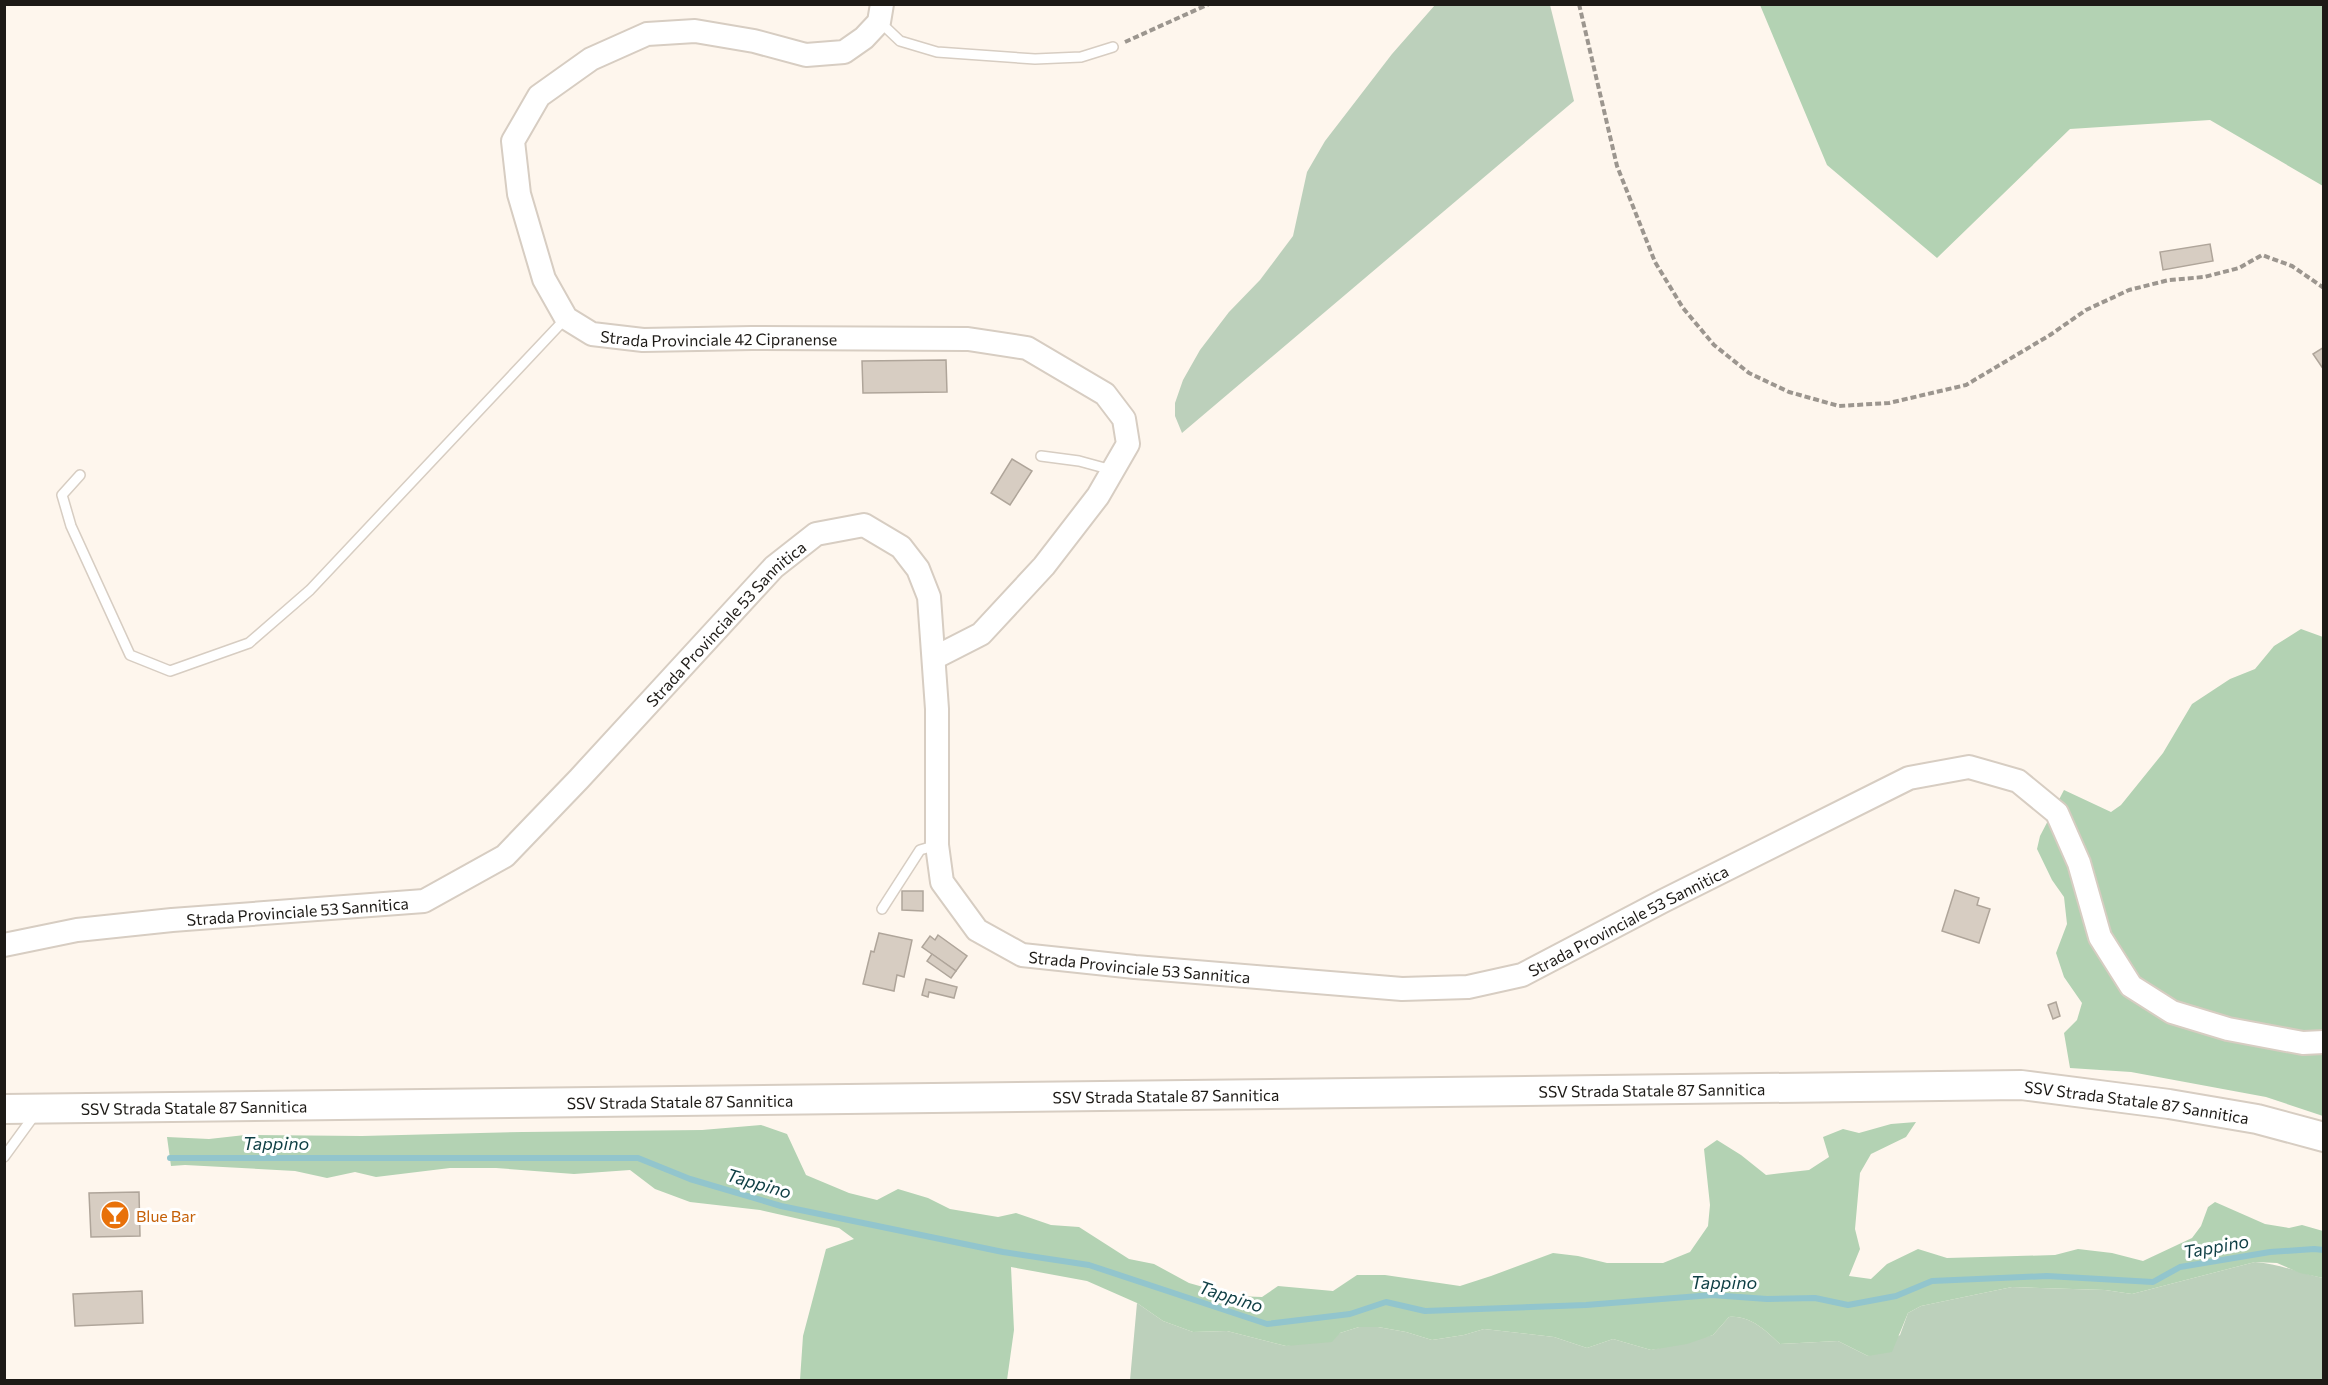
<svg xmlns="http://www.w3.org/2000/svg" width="2328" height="1385" font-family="Commissioner,sans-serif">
<rect width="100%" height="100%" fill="#fef6ed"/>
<g fill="#bcd0bb">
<path d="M1435,5h115l24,96 -392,332 -7,-17v-13l8,-23 17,-30 29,-38 31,-32 33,-44 14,-64 18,-31 67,-87z"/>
<path d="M2255,1262c25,2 45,11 68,16v102h-1193l7,-77 26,18 30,11 34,-1 59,15 54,-13 19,-6h19l28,5 26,8 32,-5 20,-6 70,8 33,11 26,-9 38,11 62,-15 16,-18c21,-2 36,13 51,27l58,-3 30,15 32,-21 8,-22 13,-7 91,-19 93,3 27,4z"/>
</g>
<g fill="#b3d2b3">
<path d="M1760,5h563v181l-113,-66 -140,9 -133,129 -110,-93z"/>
<path d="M2301,629l22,8v479l-57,-19 -135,-25 -61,-4 -6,-35 13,-13 5,-17 -18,-26 -8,-24 11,-29 -3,-27 -12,-17 -15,-31 3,-13 24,-46 47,22 10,-7 42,-52 29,-49 38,-25 25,-10 19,-23z"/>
<path d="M1916,1122l-10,15 -35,17 -11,19 -5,56 5,20 -11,27 22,3 16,-15 31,-15 29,9 108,-3 23,-6 34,4 31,8 49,-23 9,-12 7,-19 7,-5 50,22 24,4 13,-3 21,6v47l-23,-5 -23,-10 -22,-1 -123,32 -27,-4 -93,-3 -91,19 -13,7 -16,39 -24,4 -30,-15 -58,3c-15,-14 -30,-29 -51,-27l-16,18 -26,9 -36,6 -38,-11 -26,9 -33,-11 -70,-8 -20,6 -32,5 -26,-8 -28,-5h-19l-19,6 -8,9 -46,4 -59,-15 -34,1 -30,-11 -26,-18 -50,-22 -76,-14 3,63 -7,50h-207l3,-44 23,-87 28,-10 -15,-11 -79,-18 -70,-8 -35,-13 -25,-19 -56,4 -78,-6h-46l-74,9 -21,-5 -28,6 -32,-7 -110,-6 -14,1 -4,-29 42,2 36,-4 117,1 161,-4 179,-2 59,-5 26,9 19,41 43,18 28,7 21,-11 30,9 22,11 48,8 18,-4 35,12 28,2 50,32 25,5 35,19 46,13 27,1 16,-11 55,5 24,-16h28l75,11 31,-10 62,-23 25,3 29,7h56l27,-11 18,-26 2,-21 -6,-56 13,-9 24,15 25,20 43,-5 20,-13 -6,-20 20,-8 16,4 32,-9z"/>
</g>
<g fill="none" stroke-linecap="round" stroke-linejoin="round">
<path stroke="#92c5cd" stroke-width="6" d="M170,1158h468l52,21 91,27 222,46 86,13 178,59 83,-10 36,-12 39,9 161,-6 126,-10 55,4 48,-1 33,7 48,-9 36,-15 115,-5 106,6 27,-15 90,-15 44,-3 10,1"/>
</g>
<g fill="#d7cdc2" stroke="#afa59a" stroke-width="1.5">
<path d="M2210,244l3,17 -50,9 -3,-18z"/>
<path d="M2324,347v23l-11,-16z"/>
<path d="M946,360l1,32 -84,1 -1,-32z"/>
<path d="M1012,459l20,12 -22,34 -19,-12z"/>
<path d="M1955,890l24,8 -2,7 13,4 -11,34 -37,-12z"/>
<path d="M902,891h21v20l-21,-1z"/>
<path d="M879,933l33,7 -8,37 -7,-2 -3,16 -31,-7 8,-33 3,1z"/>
<path d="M938,935l29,21 -11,15 -34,-24 8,-11 5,4z"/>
<path d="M932,954l24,17 -5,7 -24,-17z"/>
<path d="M926,979l31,8 -3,11 -25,-6 -1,5 -6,-2z"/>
<path d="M2056,1002l4,14 -7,3 -5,-14z"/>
<path d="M139,1192l1,44 -49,1 -2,-44z"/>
<path d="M142,1291l1,32 -68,3 -2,-32z"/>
</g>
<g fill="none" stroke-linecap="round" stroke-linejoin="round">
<g stroke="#d7cdc2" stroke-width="12">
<g id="service">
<path d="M880,22l20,19 37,11 98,7 46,-2 32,-10"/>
<path d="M1041,456l38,5 33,9"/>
<path d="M80,475l-18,20 9,31 59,129 40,16 79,-28 61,-53 256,-272"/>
<path d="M882,909l38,-59 17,-5"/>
<path d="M4,1157l32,-44"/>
</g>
</g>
<g stroke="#d7cdc2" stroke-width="26">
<g id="tertiary">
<path id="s1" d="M882,4l-3,18 -15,16 -20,14 -38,3 -52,-14 -59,-10 -48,3 -56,25 -52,37 -26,45 6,53 25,85 22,39 26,16 51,6 109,-2 216,1 59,9 78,46 19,25 4,25 -30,52 -54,70 -63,68 -47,24"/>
<path id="s2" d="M4,945l73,-15 95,-10 252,-19 81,-45 74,-77 195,-212 42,-33 48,-9 37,22 17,22 11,28 8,112v136l5,37 35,48 45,25 113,12 267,22 66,-2 54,-12 141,-74 246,-123 60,-11 49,14 39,32 22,50 21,74 31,49 41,26 56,17 75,14 21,-1"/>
</g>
</g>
<g stroke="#d7cdc2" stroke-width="32">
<g id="primary">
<path id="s3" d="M4,1109l2017,-24 148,19 88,15 67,18"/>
</g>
</g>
<g stroke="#9c968f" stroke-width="4" stroke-dasharray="6 3" stroke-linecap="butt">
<path d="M1579,4l38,162 38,96 28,46 31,37 35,28 40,19 50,14 50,-3 77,-18 84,-50 36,-25 43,-20 40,-10 35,-3 35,-9 23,-13 30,11 32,22"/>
<path d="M1125,42l84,-38"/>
</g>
<use href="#service" stroke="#fff" stroke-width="9"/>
<use href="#tertiary" stroke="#fff" stroke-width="22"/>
<use href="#primary" stroke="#fff" stroke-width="28"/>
</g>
<defs>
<g id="bar-disc" transform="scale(1.5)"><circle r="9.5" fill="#e8710a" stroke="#fff"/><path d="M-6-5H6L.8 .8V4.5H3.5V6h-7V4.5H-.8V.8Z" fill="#fff"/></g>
</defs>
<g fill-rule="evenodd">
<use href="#bar-disc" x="115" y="1215"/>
</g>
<g text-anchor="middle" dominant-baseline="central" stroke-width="6" stroke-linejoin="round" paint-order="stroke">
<g font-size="16" fill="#1d1a16" stroke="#fff">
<text stroke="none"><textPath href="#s1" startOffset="786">Strada Provinciale 42 Cipranense</textPath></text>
<text stroke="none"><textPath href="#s2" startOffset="836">Strada Provinciale 53 Sannitica</textPath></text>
<text stroke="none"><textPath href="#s2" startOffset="296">Strada Provinciale 53 Sannitica</textPath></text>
<text stroke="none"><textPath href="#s2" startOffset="2132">Strada Provinciale 53 Sannitica</textPath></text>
<text stroke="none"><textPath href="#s2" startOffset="1628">Strada Provinciale 53 Sannitica</textPath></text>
<text stroke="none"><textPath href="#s3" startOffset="1648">SSV Strada Statale 87 Sannitica</textPath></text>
<text stroke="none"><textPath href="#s3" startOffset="1162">SSV Strada Statale 87 Sannitica</textPath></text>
<text stroke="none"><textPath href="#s3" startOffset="676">SSV Strada Statale 87 Sannitica</textPath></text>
<text stroke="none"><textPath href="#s3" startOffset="2134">SSV Strada Statale 87 Sannitica</textPath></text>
<text stroke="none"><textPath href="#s3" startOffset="190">SSV Strada Statale 87 Sannitica</textPath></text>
</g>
<g font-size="16" fill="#c56008" stroke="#fff" text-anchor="start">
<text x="136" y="1215">Blue Bar</text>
</g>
<g font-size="18" font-style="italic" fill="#0e3e44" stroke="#fff">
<text x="276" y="1143">Tappino</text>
<text transform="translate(759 1183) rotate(16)">Tappino</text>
<text transform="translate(2216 1246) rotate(-10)">Tappino</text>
<text x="1724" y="1282">Tappino</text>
<text transform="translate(1231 1296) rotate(18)">Tappino</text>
</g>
</g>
<rect width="2328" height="1385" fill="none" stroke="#1d1a16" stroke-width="12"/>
</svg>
